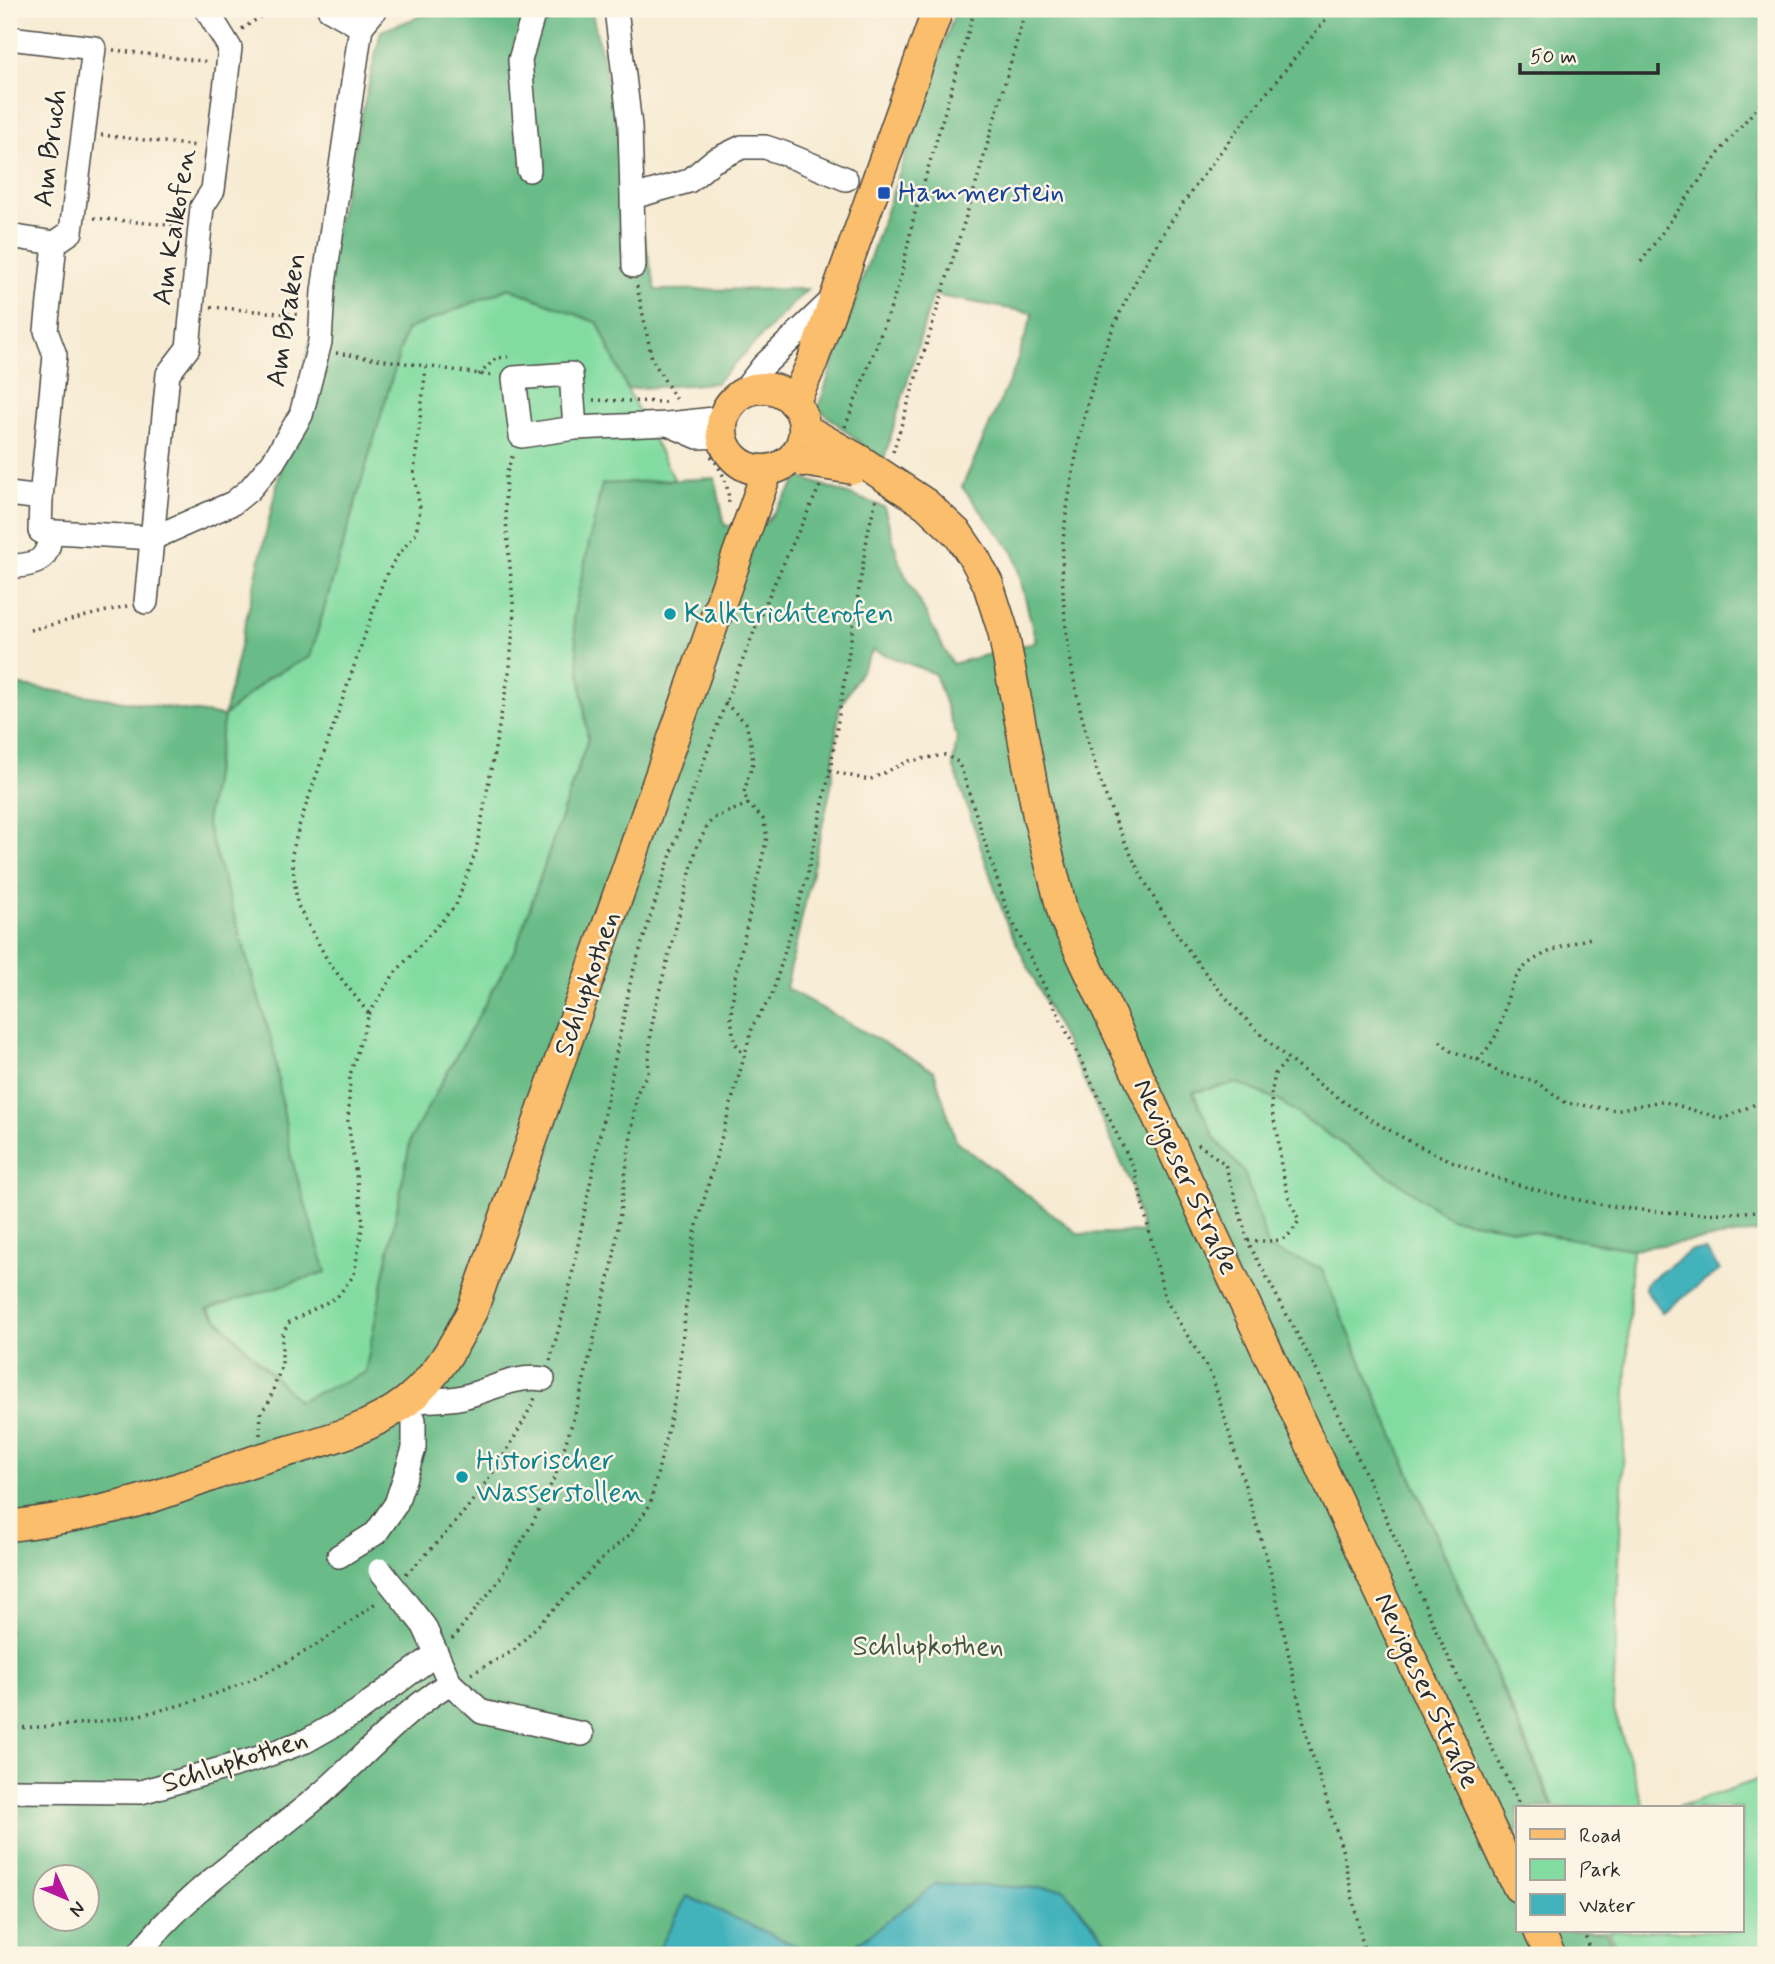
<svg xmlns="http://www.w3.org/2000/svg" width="1775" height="1964" font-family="Mynerve,sans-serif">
<rect width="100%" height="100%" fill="#fcf5e5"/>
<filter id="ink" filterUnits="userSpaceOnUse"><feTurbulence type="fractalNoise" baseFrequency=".0143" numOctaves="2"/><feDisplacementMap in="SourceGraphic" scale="14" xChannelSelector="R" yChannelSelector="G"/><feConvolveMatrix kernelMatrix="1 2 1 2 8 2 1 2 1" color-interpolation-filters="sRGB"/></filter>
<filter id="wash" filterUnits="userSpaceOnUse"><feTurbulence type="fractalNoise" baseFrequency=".00686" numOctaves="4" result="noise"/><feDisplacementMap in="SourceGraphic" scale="28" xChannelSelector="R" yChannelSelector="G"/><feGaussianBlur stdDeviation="1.57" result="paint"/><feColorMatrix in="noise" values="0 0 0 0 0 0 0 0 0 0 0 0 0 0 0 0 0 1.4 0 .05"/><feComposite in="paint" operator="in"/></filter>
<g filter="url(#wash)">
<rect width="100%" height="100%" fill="#f7ebd3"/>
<g fill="#82dca1" stroke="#568466" stroke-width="2">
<path d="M509,288l89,35 29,66 47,90 -72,6 -29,132 15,121 -72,210 -105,190 -46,235 -67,28 -91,-93 118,-36 -34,-115 -19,-115 -66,-220 18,-106 45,-39 41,-20 96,-327z"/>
<path d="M1238,1083l40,17 172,118 182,31 -19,458 31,101h-89l-234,-540 -52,-18 -25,-78 -29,-33 -22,-47z"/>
<path d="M1766,1777v178h-147l-10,-24h133v-123h-67z"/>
</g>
<path fill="#69bc87" stroke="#4a7459" stroke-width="2" fill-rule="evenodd" d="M440,9h151l65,281 151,-1 -91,94 -89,6 -29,-66 -89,-35 -103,42 -96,327 -41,20 -45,39 -18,106 66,220 19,115 35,115 -119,37 91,92 67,-28 46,-235 105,-190 72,-209 -15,-122 29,-133 113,-6 10,48 40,-2 35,-47 84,30 16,58 52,99 84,-22 -22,-89 -52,-66 52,-117 19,-57 -100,-18 -50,167 -65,-54 138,-399h810v1222l-134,18 -182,-31 -172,-118 -40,-17 -45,9 22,47 29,33 25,77 52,19 232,540h-35v123h88l10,24h-497l-56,-66 -127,-5 -93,71h-27l-129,-59 -31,59h-647v-1271l215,32 157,-685zM873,650l62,24 22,63 -4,28 54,159 82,167 42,93 11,48 -63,2 -123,-93 -22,-70 -148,-83 45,-201 8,-78zM46,1876h42v42h-42z"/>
<g fill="#42b2bb" stroke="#366e73" stroke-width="2">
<path d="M1691,1250h15l14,20 -58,42 -17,-22 1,-7z"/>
<path d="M936,1884l127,5 56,66h-276z"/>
<path d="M687,1896l129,59h-160z"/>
</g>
</g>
<g filter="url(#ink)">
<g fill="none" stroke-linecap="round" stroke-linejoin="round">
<g stroke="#4a4844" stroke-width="26">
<g id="minor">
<path d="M329,9l32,18"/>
<path d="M616,9l14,117 4,140"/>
<path d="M9,38l85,10 -23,184 -16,11 -9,88 9,24 -14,143"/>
<path d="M529,170l-9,-110 13,-45 7,-6"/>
<path d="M633,197l56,-16 24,-20 29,-14h23l18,6 63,26"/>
<path d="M9,236l46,7"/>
<path d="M742,393l21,-27 71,-68"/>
<path d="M668,424l30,13 24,-1"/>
<path d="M575,428l-4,-54 -57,4 7,58 54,-8 93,-4 55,-6"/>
<path d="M9,494l32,4 -1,33 113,7 80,-35 16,-13 24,-28 28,-47 19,-73 3,-51 38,-264 15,-18"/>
<path d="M9,567c29,-3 38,-4 42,-35"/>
<path d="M146,602l22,-228 20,-26 14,-141 11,-17 17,-142 -24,-39"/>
<path d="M339,1556l37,-23 20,-29 18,-55v-29l-7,-19c19,-1 38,0 56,-4 28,-7 51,-22 80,-18"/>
<path d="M403,1599l21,27 26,57 32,29 100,22"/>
<path d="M9,1791l132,1 118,-34 47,-17 51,-29 79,-58"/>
<path d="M138,1955c49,-66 121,-108 183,-161 42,-36 81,-82 129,-111"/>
</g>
</g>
<g stroke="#4a4844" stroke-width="33">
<g id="major">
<circle cx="763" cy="429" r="41"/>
<path d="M794,403l18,-40 126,-354"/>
<path d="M858,459l68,45 32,30 17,25 13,25 15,47 35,185 26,101 454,970"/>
<path d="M9,1526c48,-6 99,-15 146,-30 35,-11 69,-26 105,-37 50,-15 105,-25 147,-58 30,-24 48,-57 65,-90l295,-840"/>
<path d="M1539,1931l11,24"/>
</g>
</g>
<g stroke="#4a4844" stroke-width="3.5" stroke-dasharray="2 5" stroke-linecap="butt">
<path d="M1082,9l16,7 10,-7"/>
<path d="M1334,9c-77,98 -164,194 -216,308 -18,38 -30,82 -39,123 -6,33 -13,68 -16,102 -3,56 5,115 18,170 51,230 226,418 456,478 74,20 153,29 229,20"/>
<path d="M242,29l30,-20"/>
<path d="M113,50l97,12"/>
<path d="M101,135l97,11"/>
<path d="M94,218l86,8"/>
<path d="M1641,262l84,-117 41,-48"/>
<path d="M637,286l15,73 26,44"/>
<path d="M211,307l90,8"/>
<path d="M336,353l158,23"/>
<path d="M479,375l17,-17 12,-1"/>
<path d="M593,400l73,2"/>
<path d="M845,427l45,-117 11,-34 13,-60 61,-207"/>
<path d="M893,452l83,-268 50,-175"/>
<path d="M711,456c12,16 17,27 18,47"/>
<path d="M30,630l97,-24"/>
<path d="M725,703l21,20 5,21 2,19 -9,29 4,12 15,15 4,18 -32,141 -4,38 3,25 10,15"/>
<path d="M830,771l39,9 40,-19 36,-6 13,7 4,9 45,139 128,261 30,128 47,77 58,193 37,169 35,111 23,106"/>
<path d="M369,1014l25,-40 62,-69 20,-54 34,-184 4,-54 -9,-104 1,-34 7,-21"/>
<path d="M1440,1041l11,10 27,9 22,13 35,8 31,22 49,7 47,-9 61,18 43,-20"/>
<path d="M1478,1060c8,-10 17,-20 21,-32 8,-22 9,-48 29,-64 18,-14 45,-21 66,-27"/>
<path d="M1198,1144l27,20 24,80 70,131 59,125 66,148 77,160"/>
<path d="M1248,1241c27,-1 38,5 51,-21l-10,-22 -8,-32 -3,-30 -6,-24 -1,-17 4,-21 13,-15"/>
<path d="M550,1361l18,-66 63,-316c34,-112 73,-224 117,-332 21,-55 47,-108 72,-161"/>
<path d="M260,1435l1,-24 7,-7 14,-39v-29l6,-13 49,-26 17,-22 9,-53 -15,-101 2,-46 19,-61 -40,-51 -32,-59 -5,-50 7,-28 84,-244 12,-23 21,-26 4,-24 -6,-37 12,-105"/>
<path d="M406,1574c56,-53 96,-107 129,-176"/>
<path d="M452,1639l45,-56 35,-59 24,-50 22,-70 35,-142 24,-169 11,-21 3,-42 6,-30 40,-154 12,-23 7,-6 32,-13"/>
<path d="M471,1674l42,-23 94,-97 22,-19 21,-30 26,-110 18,-159 59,-211 19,-30 34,-115 24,-109 38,-239 8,-33"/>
<path d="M9,1728c145,-3 254,-36 369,-127"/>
<path d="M1583,1931l10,24"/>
</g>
<use href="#minor" stroke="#fff" stroke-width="23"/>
<use href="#major" stroke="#fabe6d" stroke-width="30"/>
<g stroke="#4a4844" stroke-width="26" stroke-linecap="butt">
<path id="minor-bridge" d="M380,1570l23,29"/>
</g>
<g stroke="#4a4844" stroke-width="33" stroke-linecap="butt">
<g id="major-bridge">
<path d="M812,433l46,26"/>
<path d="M803,461l50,8"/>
</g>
</g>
<use href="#minor-bridge" stroke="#fff" stroke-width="23"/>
<use href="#major-bridge" stroke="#fabe6d" stroke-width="30"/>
</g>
</g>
<rect fill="#1a4fb4" stroke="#fcf5e5" stroke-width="2.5" x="877" y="186" width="14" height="14" rx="3.5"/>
<g fill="#0f9aa8" stroke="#fcf5e5" stroke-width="2.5">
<circle cx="670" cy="614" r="7"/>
<circle cx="462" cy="1477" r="7"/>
</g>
<g text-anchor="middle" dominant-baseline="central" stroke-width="5" stroke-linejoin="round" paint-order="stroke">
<g font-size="28" fill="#2b2b2b" stroke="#fcf5e5">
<text transform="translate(51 148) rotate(-83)">Am Bruch</text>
<text transform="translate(175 227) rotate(-81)">Am Kalkofen</text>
<text transform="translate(287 320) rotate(-81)">Am Braken</text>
<text transform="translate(588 984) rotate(-71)">Schlupkothen</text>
<text transform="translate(1185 1177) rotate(65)">Nevigeser Straße</text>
<text transform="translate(1426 1691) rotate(65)">Nevigeser Straße</text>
<text transform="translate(235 1762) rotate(-18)">Schlupkothen</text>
</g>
<g font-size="28" fill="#164399" stroke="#fcf5e5" text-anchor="start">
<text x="898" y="193">Hammerstein</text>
</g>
<g font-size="28" fill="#0d838f" stroke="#fcf5e5" text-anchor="start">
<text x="684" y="614">Kalktrichterofen</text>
<text x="476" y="1461">Historischer<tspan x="476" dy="32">Wasserstollen</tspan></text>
</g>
<g font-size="28" fill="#415748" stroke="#fcf5e5">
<text x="928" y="1647">Schlupkothen</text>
</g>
</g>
<rect width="1775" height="1964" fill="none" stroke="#fcf5e5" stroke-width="35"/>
<rect x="1516" y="1806" width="228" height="126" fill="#fcf5e5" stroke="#a8a49b" stroke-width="2"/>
<rect x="1530" y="1829" width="35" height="10" fill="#fabe6d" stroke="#a8a49b" stroke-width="2"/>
<text x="1579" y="1842" font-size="21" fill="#2b2b2b">Road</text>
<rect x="1530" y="1859" width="35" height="21" fill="#82dca1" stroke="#a8a49b" stroke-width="2"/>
<text x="1579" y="1876" font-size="21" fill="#2b2b2b">Park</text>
<rect x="1530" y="1894" width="35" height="21" fill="#42b2bb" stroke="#a8a49b" stroke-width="2"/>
<text x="1579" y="1912" font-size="21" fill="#2b2b2b">Water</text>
<g transform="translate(66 1898) rotate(134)"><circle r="33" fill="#fcf5e5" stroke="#a8a49b" stroke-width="2"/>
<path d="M0-5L12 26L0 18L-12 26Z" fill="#b5179e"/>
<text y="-10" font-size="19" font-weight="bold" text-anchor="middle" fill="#2b2b2b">N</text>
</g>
<path d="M1520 63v10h138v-10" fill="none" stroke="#2b2b2b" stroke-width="3.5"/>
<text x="1530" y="63" font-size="21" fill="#2b2b2b" stroke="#fcf5e5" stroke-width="5" paint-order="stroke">50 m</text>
</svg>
